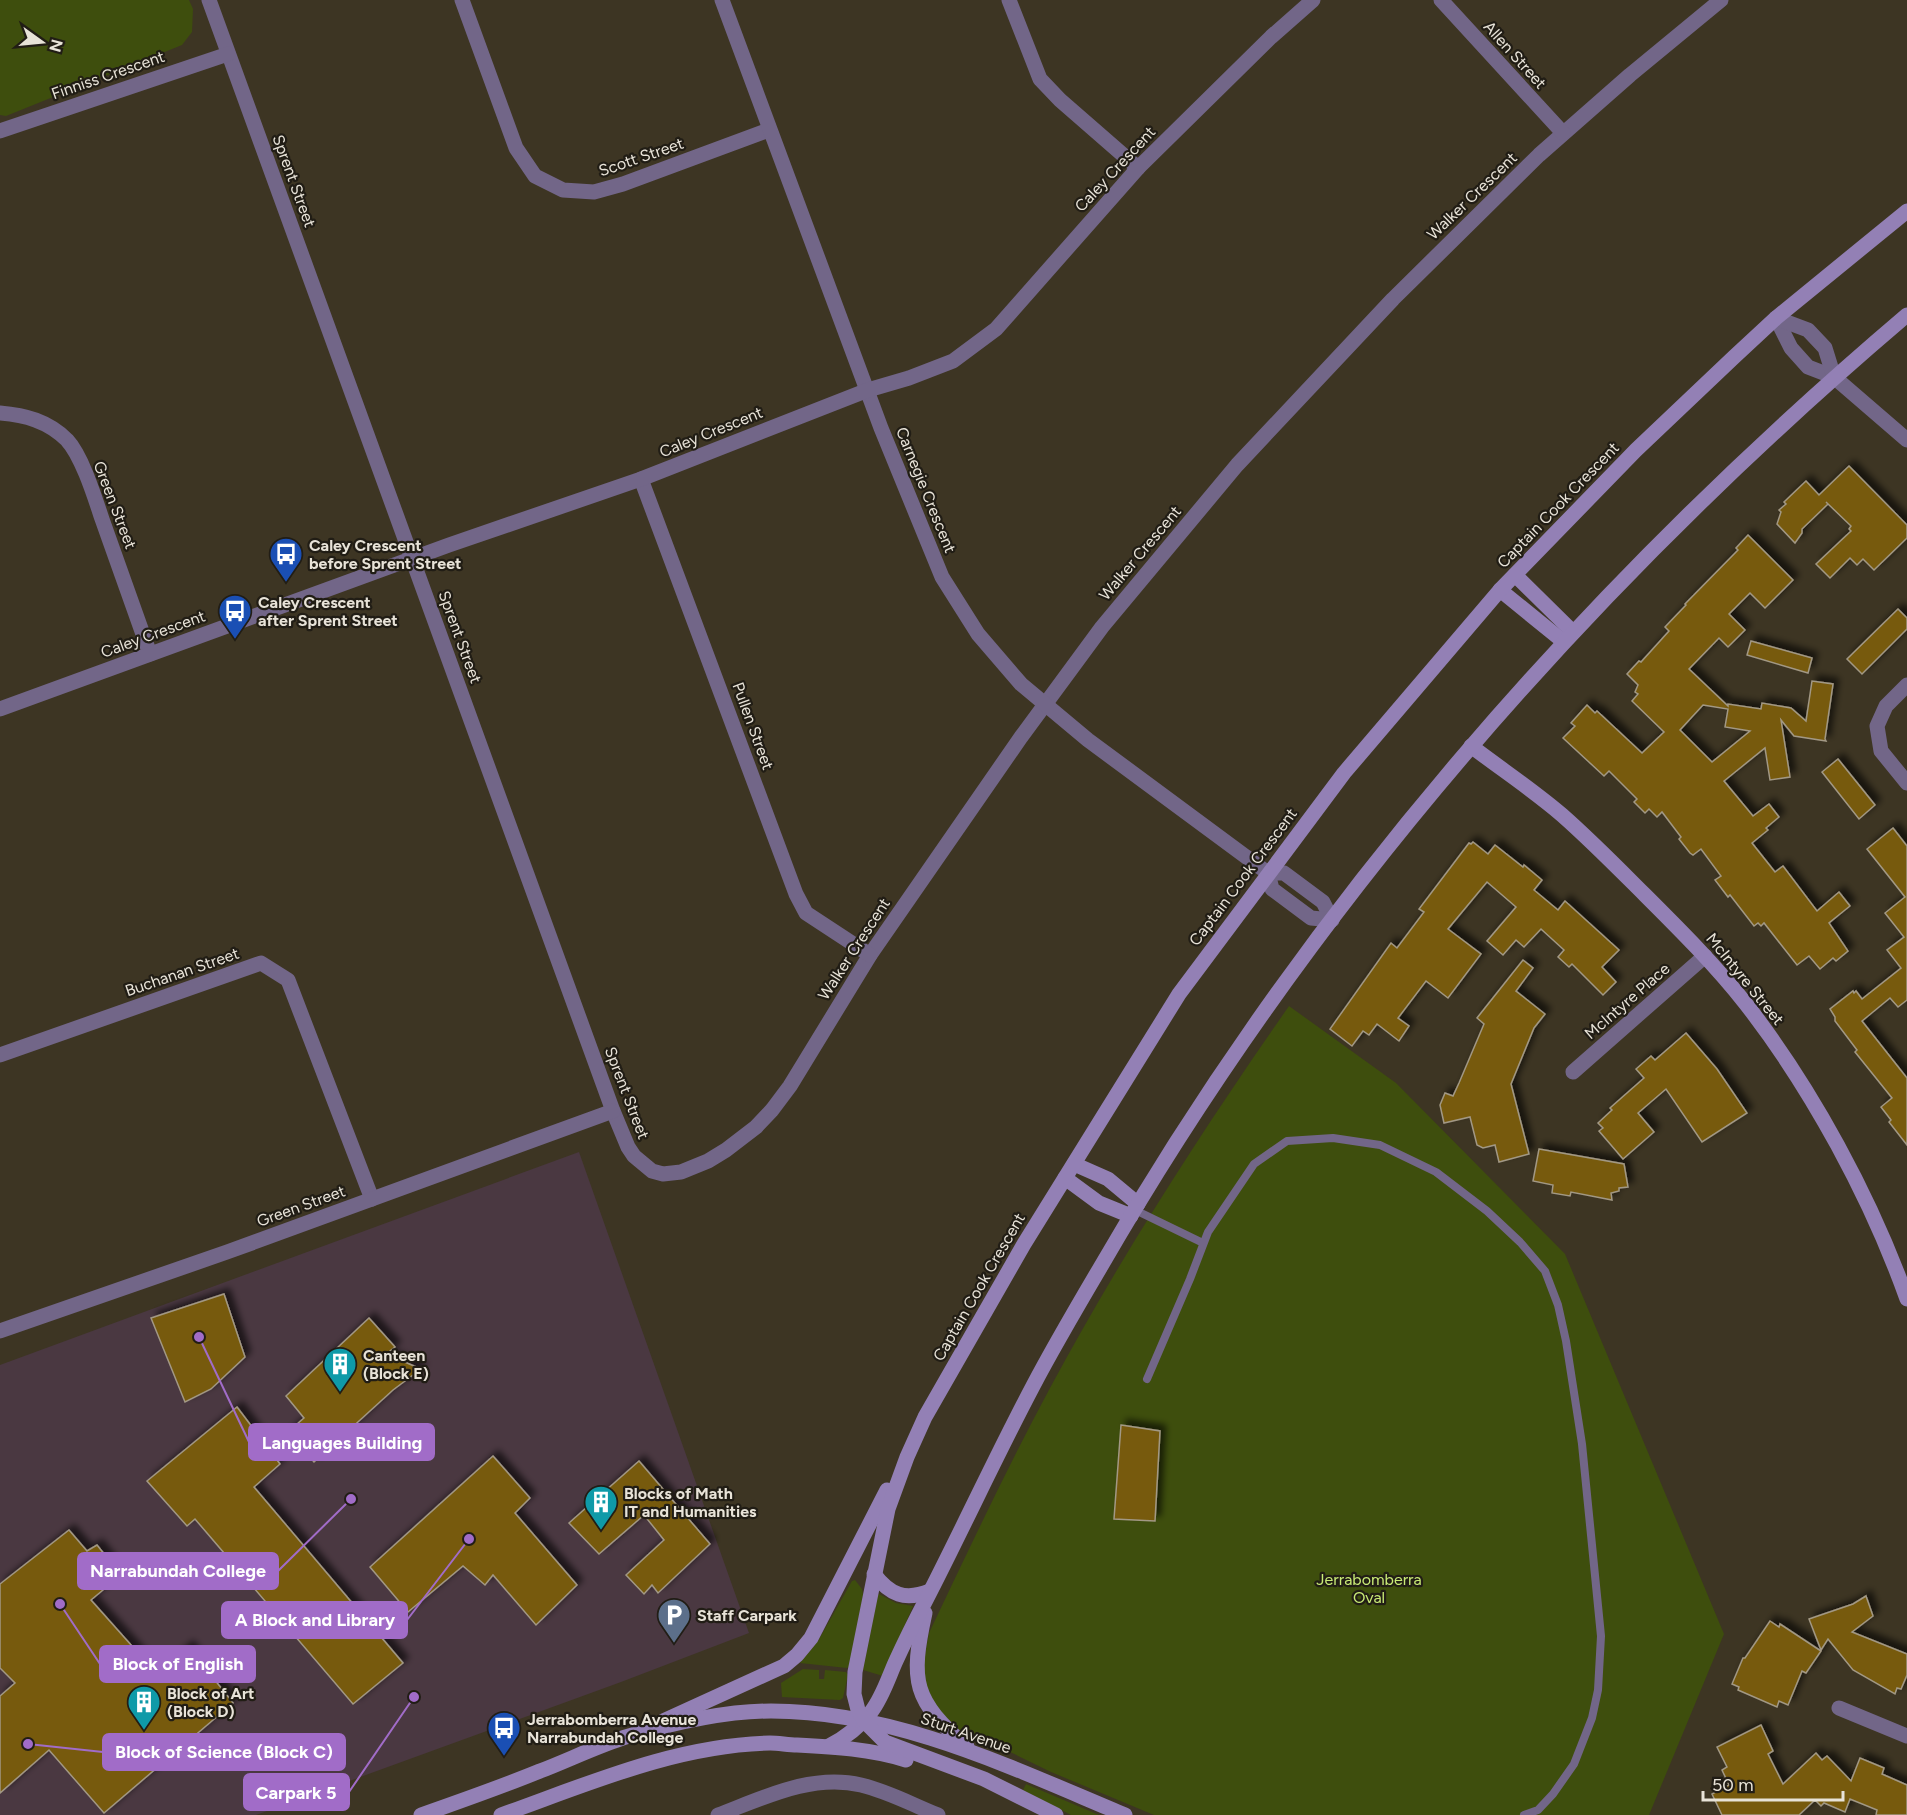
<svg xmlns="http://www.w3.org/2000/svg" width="1907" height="1815" font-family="Figtree,sans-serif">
<defs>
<filter id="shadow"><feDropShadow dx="5.5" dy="-5.5" stdDeviation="3" flood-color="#0009"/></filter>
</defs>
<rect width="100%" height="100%" fill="#3d3523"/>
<path fill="#4a3841" d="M579,1152l170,481 -128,49 -365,133h-256v-450z"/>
<g fill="#3e4e0d">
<path d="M0,0h189l4,9 -1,23 -10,13 -176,71 -6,-1z"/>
<path d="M1289,1006l107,77 169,171 159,380 -75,181h-495l-103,-43 -45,-22 -46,-19 -11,-10 -14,-16 -9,-18 -3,-21 6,-33c39,-82 78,-165 121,-245 71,-132 153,-259 239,-382z"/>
<path d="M855,1580l7,9 1,6 -14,72 -2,1 -47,-5 18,-22 34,-60z"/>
<path d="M879,1594l17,9 17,3 -30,70 -20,-6 15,-75z"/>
<path d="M803,1669l16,1v9h5l1,-9 21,2 2,3 -5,23 -3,2 -58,-3 -1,-14z"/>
<path d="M1026,1784l73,31h-28l-48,-25z"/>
</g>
<g fill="#775a0c" stroke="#a29884" stroke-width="1.5" fill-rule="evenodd" filter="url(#shadow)">
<path d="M1849,466l58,59v13l-33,32 -11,-11 -6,6 -7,-7 -20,20 -14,-14 35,-33 -2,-2 2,-3 -25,-24 2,2 -26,25v4l-7,10 -18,-19 4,-12 -2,-2 7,-6 -2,-2 22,-21 13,14z"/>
<path d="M1748,535l45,45 -28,28 -15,-15 -21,21 16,16 -17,17 -9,-9 -30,31 39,37v-2l33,5 1,-6 29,5 15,13 6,-40 21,3 -8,55 1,2 -32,-5 -13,-16 9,57 -20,3 -5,-32 -41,33 29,35 16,-12 10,13 -13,11 2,2 -16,13 23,29 8,-6 34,45 22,-19 11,14 -21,17 19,28 -12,10 -3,-3 -13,11 -11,-13 -12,9 -33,-42 -3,3 -3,-3 -4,3 -24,-31 -2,2 -13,-17 6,-4 -20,-27 -8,6 -3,-2 -11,-14 2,-2 -19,-25 -5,5 -8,-8 -4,4 -11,-11 3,-3 -28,-28 -5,5 -41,-38 12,-12 -4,-3 16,-18 8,8 2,-2 45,42 22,-21 -32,-31 6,-7 -3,-2 3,-7 -11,-11 12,-13 2,1 28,-31 -4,-4 21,-22 -1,-1 53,-54 -2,-2zM1703,705l25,4 -3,18 25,4 -38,31 -32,-32z"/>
<path d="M1898,609l9,9v11l-45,45 -15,-15z"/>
<path d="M1751,641l61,17 -4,15 -61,-18z"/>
<path d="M1838,759l37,46 -16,14 -37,-47z"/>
<path d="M1893,828l14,18v154l-9,7 -8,-9 -28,23 45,57v67l-18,-23 2,-2 -10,-13 11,-9 -37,-46 2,-2 -22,-29v-4l-5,-8 23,-18 1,2 2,-2 6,8 39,-31 -14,-18 17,-13 -19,-24 20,-16 -38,-48z"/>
<path d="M1473,842l15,12 7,-9 28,22 1,-2 18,15 -8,10 24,20 7,-9 54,49 -17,17 14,15 -13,13 -31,-31 -3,3 -11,-10 6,-7 -23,-21 -17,18 -8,-7 -13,15 -16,-14 29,-34 -29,-25 -39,47 33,25 -33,44 -22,-17 -28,37 11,8 -10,15 -22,-17 -8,11 -6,-4 -11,15 -22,-17 61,-86 6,5 27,-36 -5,-3 50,-66 2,1z"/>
<path d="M1523,960l10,8 -17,23 29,23 -11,14 -23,56 18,70 -30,8 -4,-17 -12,3 -6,-3 -7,-28 -26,6 -4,-18 5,-12 8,3 6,-13 25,-59 -7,-6z"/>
<path d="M1686,1033l31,36 30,44 -45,29 -36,-53 -28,24 16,19 -31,27 -24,-28 4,-3 -5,-5 14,-13 -2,-2 34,-30 -8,-9 15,-13 4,4z"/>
<path d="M1539,1149l85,15 4,23 -9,1v3l-8,2 1,7 -41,-8 -1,4 -18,-3 1,-8 -20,-4z"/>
<path d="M224,1294l21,63 -34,32 -26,13 -34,-84z"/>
<path d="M369,1318l26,29 -9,7 35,15 -28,21 -79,72 -26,-30 16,-14 -18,-22z"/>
<path d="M237,1407l43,57 -26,23 149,176 -50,41 -158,-185 -8,7 -40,-45z"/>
<path d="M1121,1425l39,6 -5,90 -41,-2z"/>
<path d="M493,1456l37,42 -15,15 62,72 -41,40 -43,-50 -8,10 -22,-19 -55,46 -38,-45z"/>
<path d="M639,1461l71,83 -52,49 -6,-8 -8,9 -18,-19 38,-35 -20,-25 -45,39 -30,-31z"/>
<path d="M69,1530l18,21 10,-6 24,30 -30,25 65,73 32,-27 45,57 -129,110 -55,-63 -49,43v-97l15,-13 -15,-15v-84z"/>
<path d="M1866,1596l7,20 -21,16 55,22v21l-6,14 -4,-1 -2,6 -42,-24 -25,-31 -7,11 -12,-31 44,-15z"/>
<path d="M1770,1621l9,6 1,-3 41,27 -15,22 -4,-2 -14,34 -9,-4 -2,6 -39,-17 1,-3 -7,-3 11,-26h2z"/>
<path d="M1761,1725l12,26 -5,3 15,30 33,-31 6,7 5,-4 24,25 9,-23 24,10 -2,6 25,11v30h-31l1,-5 -27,-11 -5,13 -21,-9 -3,3 -6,-6 -16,15h-77l-10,-21 17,-9 -7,-15 5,-3 -10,-20z"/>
</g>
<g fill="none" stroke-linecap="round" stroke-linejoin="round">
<g stroke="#726688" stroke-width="8">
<path d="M1135,1210l68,33"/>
<path d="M1147,1379l43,-100 18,-47 46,-68 33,-23 46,-3 47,7 56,27 51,39 33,31 25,29 13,34 8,36 16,103 19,192 -3,54 -6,28 -18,46 -21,30 -15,16 -14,5"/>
</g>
<g stroke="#726688" stroke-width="15">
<path d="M209,0l404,1111 15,36 6,9 18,15 11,3 18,-2 27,-11 18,-11 30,-23 16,-17 18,-24 80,-131 151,-218 81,-110 135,-162 156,-166 146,-144 91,-80 91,-75"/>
<path d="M462,0l54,148 19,28 28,14 31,2 29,-8 146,-54"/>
<path d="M722,0l159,428 61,149 36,57 43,50 67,56 180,133h16l39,29 9,18"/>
<path d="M1009,0l31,79 20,21 78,68"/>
<path d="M1441,0l122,133"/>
<path d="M0,131l228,-77"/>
<path d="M1776,318l15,30 17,19 26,10 73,63"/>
<path d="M1776,318l32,12 17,18 9,29"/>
<path d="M0,413c25,2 48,8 67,27 15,16 28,58 35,79 16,45 32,90 48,135"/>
<path d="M641,479l155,415 10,19 64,42"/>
<path d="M1907,685l-21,21 -9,20 4,25 26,32"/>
<path d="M0,709l449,-164 192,-66 227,-89 41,-12 44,-17 43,-32 142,-161 133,-131 42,-37"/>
<path d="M1268,873l4,16 39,29 21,2"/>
<path d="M0,1055l261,-92 27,17 84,219"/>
<path d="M1573,1072l132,-116"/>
<path d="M0,1331l227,-79 386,-141"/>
<path d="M1839,1708l68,28"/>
<path d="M718,1815c45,-17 94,-42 143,-30 26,6 52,20 77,30"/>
</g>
<g stroke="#9380b5" stroke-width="15">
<path d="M1515,575l58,57"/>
<path d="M1500,590l64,52"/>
<path d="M1471,746c30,23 62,44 91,69 25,22 49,46 72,69 39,39 78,77 112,120 66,85 125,194 161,295"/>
<path d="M1074,1164l34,15 30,25"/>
<path d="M1065,1178l34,25 32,13"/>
<path d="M874,1574c16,21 31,27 56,17"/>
<path d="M925,1613c-15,69 -12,87 42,134"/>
<path d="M663,1721l121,-55 13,-11 14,-17 76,-148"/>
<path d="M829,1746c16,-8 31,-20 42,-34 11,-14 17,-33 24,-49 10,-22 21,-44 32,-65 36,-70 69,-142 106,-212 21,-40 44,-79 67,-118 209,-363 489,-683 807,-953"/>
<path d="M421,1815c40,-14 80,-28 119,-44 29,-11 59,-26 89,-35 44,-13 96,-25 142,-25 125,0 241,57 354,104"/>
<path d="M501,1815c87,-31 175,-70 269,-72 9,0 18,2 27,2 38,2 73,4 109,15"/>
<path d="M1056,1815l-72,-36 -99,-37 -21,-21 -6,-11 -4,-16 1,-22 33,-163 19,-52 18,-40 99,-173 155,-250 165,-221 156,-183 136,-140 98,-93 42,-39 131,-107"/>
</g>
</g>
<defs>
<g id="bus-pin" transform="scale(1.725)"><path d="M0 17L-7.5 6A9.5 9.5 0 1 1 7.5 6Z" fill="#1a4fb4" stroke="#211d15"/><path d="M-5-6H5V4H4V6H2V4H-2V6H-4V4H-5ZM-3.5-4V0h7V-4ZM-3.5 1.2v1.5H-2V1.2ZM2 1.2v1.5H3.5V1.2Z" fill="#fff"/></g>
<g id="building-pin" transform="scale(1.725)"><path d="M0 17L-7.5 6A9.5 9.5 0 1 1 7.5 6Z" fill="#0f9aa8" stroke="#211d15"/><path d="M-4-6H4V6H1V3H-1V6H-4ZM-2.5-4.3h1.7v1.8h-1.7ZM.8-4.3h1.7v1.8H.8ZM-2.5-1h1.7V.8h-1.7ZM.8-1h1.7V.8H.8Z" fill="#fff"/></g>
<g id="parking-pin" transform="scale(1.725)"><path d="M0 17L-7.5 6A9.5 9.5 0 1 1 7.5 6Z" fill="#5c6f8a" stroke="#211d15"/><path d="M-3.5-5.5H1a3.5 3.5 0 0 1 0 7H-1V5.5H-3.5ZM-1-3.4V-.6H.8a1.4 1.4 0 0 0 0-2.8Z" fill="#fff"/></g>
</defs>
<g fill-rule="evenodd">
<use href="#bus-pin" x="286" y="554"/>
<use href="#bus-pin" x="235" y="611"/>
<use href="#building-pin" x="340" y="1364"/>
<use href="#building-pin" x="601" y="1502"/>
<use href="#parking-pin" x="674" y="1615"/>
<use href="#building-pin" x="144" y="1702"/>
<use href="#bus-pin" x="504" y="1728"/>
</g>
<g text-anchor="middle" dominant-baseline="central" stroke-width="4.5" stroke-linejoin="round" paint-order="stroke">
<g font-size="16" fill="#e8e3d8" stroke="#211d15">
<text transform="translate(1515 55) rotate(48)">Allen Street</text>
<text transform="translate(108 75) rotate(-19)">Finniss Crescent</text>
<text transform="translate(641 157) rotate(-19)">Scott Street</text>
<text transform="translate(1115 169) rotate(-47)">Caley Crescent</text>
<text transform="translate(294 181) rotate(70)">Sprent Street</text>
<text transform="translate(1472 196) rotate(-44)">Walker Crescent</text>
<text transform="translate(711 432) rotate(-22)">Caley Crescent</text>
<text transform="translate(926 490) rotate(68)">Carnegie Crescent</text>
<text transform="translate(115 505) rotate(69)">Green Street</text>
<text transform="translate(1558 505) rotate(-46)">Captain Cook Crescent</text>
<text transform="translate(1140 553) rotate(-50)">Walker Crescent</text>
<text transform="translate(153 634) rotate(-20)">Caley Crescent</text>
<text transform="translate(460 637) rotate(70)">Sprent Street</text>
<text transform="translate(753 726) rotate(70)">Pullen Street</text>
<text transform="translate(1243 877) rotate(-53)">Captain Cook Crescent</text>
<text transform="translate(854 949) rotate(-57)">Walker Crescent</text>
<text transform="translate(182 972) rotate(-19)">Buchanan Street</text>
<text transform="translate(1745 979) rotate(51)">McIntyre Street</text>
<text transform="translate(1627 1001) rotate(-41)">McIntyre Place</text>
<text transform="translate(627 1093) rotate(69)">Sprent Street</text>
<text transform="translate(301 1206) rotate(-20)">Green Street</text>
<text transform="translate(979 1287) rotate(-60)">Captain Cook Crescent</text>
<text transform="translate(966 1733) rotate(19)">Sturt Avenue</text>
</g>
<g font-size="16" font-weight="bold" fill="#e8e3d8" stroke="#211d15" text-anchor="start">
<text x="309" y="545">Caley Crescent<tspan x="309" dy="18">before Sprent Street</tspan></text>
<text x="258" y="602">Caley Crescent<tspan x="258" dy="18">after Sprent Street</tspan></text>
<text x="363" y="1355">Canteen<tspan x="363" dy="18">(Block E)</tspan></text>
<text x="624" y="1493">Blocks of Math<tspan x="624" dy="18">IT and Humanities</tspan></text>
<text x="697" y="1615">Staff Carpark</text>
<text x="167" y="1693">Block of Art<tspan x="167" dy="18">(Block D)</tspan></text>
<text x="527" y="1719">Jerrabomberra Avenue<tspan x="527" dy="18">Narrabundah College</tspan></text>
</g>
<g font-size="16" fill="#c9eb76" stroke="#211d15">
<text x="1369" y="1579">Jerrabomberra<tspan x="1369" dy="18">Oval</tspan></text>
</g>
</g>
<path fill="none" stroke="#a16cc8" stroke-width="2" d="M199 1337L249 1442M351 1499L278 1571M469 1539L407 1620M60 1604L100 1664M28 1744L103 1752M414 1697L349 1792"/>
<g fill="#a16cc8" stroke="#211d15" stroke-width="2">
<circle cx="199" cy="1337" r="6"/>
<circle cx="351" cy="1499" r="6"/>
<circle cx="469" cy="1539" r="6"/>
<circle cx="60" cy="1604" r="6"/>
<circle cx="28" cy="1744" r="6"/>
<circle cx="414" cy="1697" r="6"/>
</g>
<g fill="#a16cc8" stroke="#a16cc8" stroke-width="2">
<rect x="249" y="1424" width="185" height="36" rx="6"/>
<rect x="78" y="1553" width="200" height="36" rx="6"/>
<rect x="222" y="1602" width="185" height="36" rx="6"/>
<rect x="100" y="1646" width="155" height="36" rx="6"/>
<rect x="103" y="1734" width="242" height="36" rx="6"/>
<rect x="244" y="1774" width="105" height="36" rx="6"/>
</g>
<g font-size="18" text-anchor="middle" font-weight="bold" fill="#fff">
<text x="342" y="1449">Languages Building</text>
<text x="178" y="1577">Narrabundah College</text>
<text x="315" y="1626">A Block and Library</text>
<text x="178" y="1670">Block of English</text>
<text x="224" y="1758">Block of Science (Block C)</text>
<text x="296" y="1799">Carpark 5</text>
</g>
<g transform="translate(42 42) rotate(105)" stroke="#211d15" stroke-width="4.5" paint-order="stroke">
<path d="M0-4.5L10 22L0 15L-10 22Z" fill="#e8e3d8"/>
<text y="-9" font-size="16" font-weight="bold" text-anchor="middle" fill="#e8e3d8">N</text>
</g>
<path d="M1703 1791v9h140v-9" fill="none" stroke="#e8e3d8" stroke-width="3"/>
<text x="1712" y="1791" font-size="18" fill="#e8e3d8" stroke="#211d15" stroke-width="4.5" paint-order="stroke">50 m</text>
</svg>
